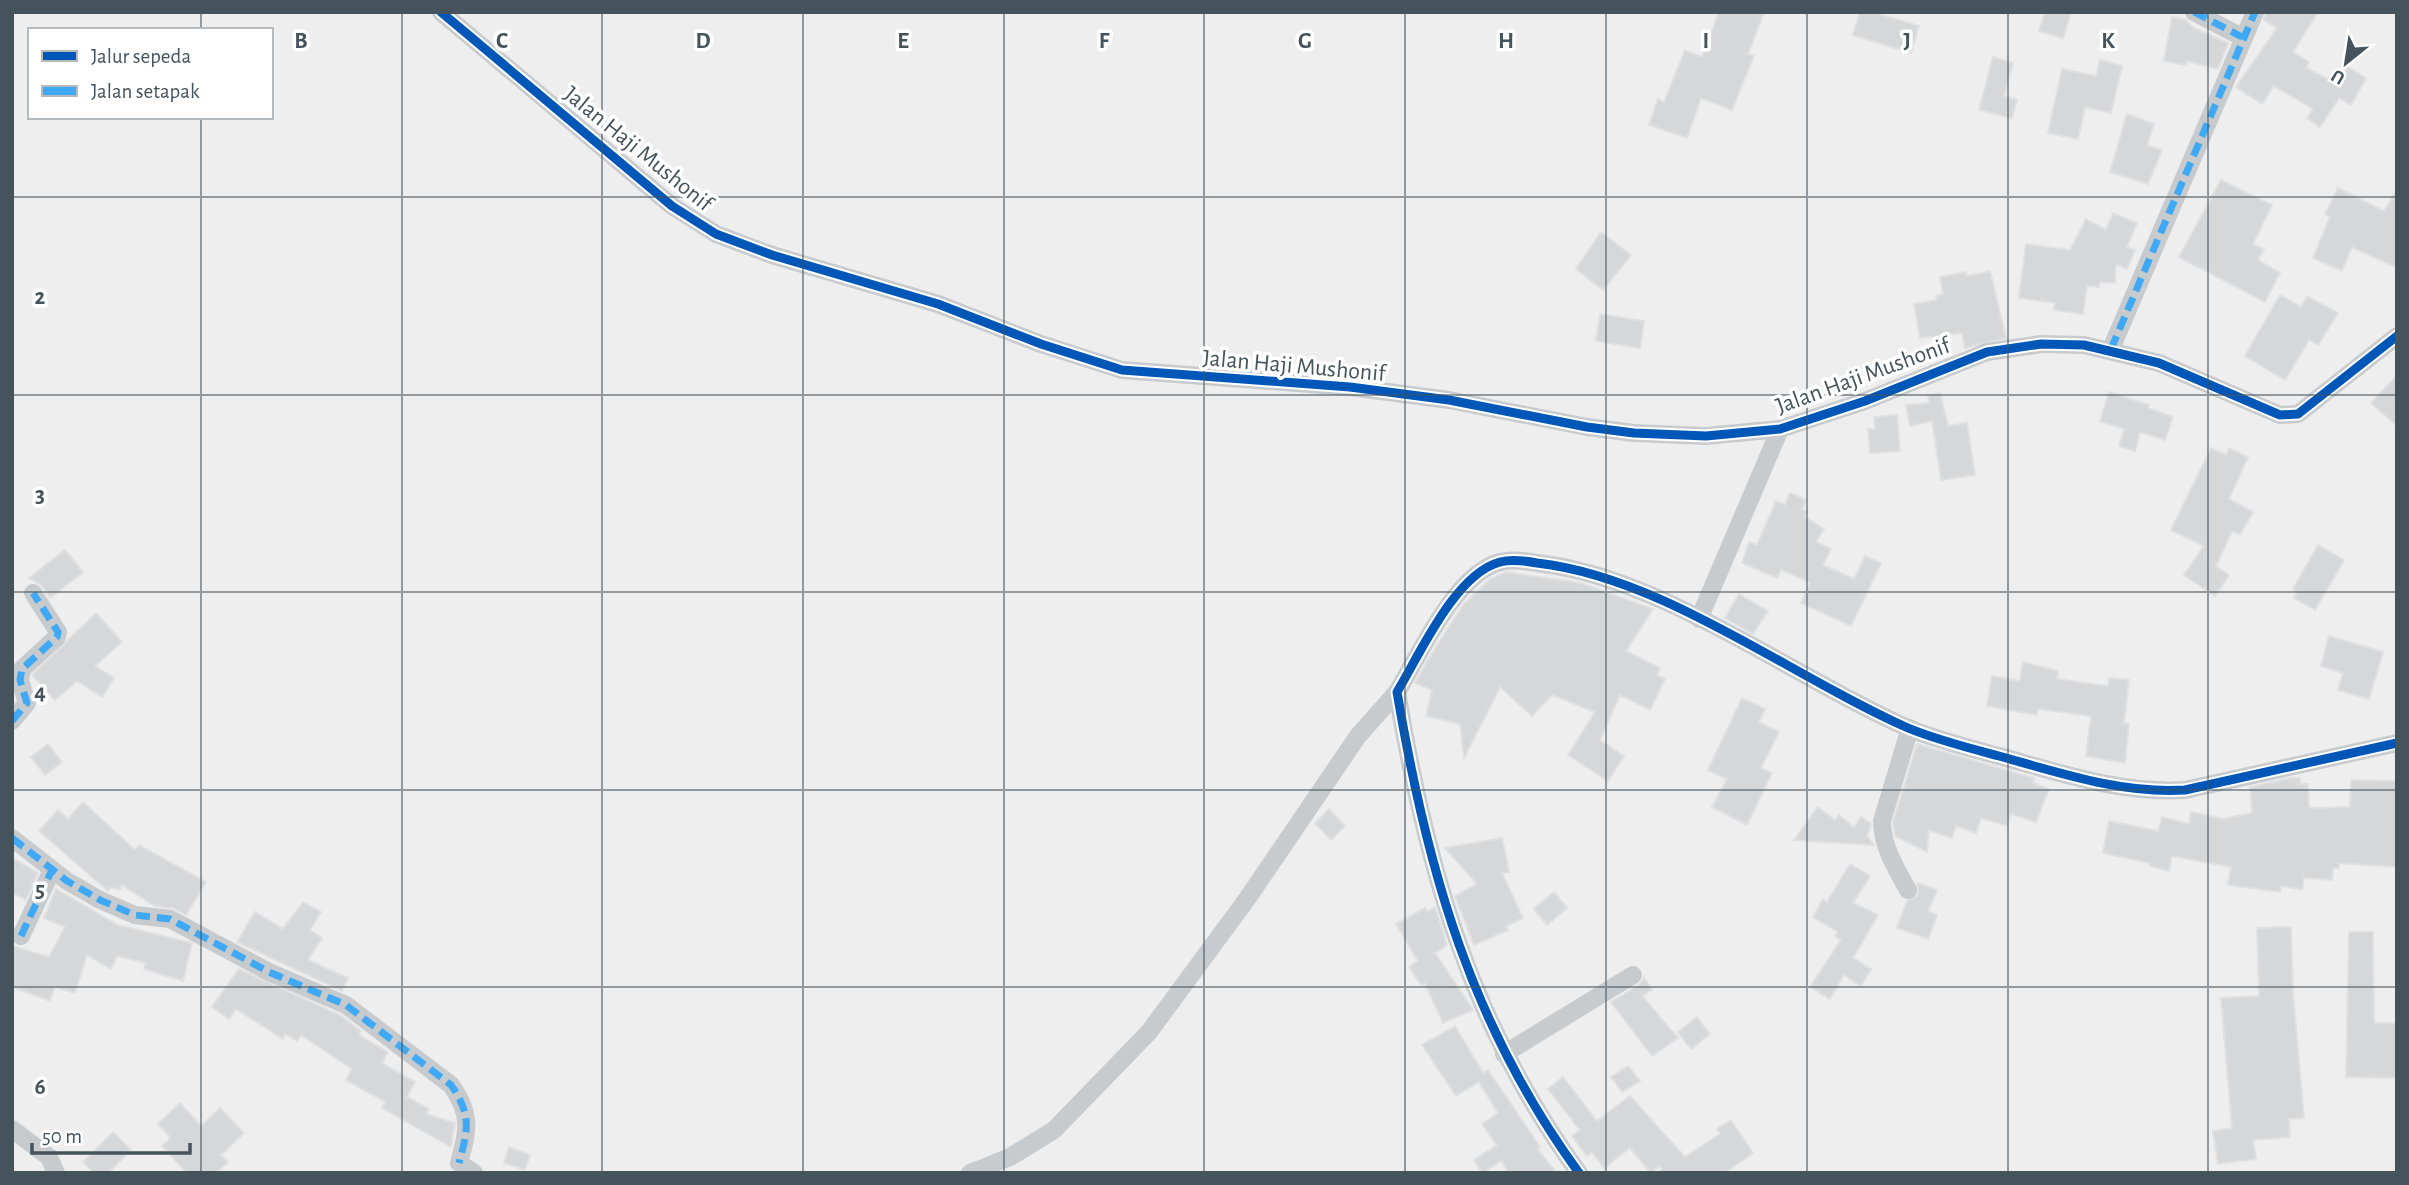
<svg xmlns="http://www.w3.org/2000/svg" width="2409" height="1185" font-family="'Alegreya Sans',sans-serif">
<rect width="100%" height="100%" fill="#efeeee"/>
<g fill="#d6d7d9" stroke="#e0e0e1" stroke-width="2">
<path d="M1719,12h45l-16,42 6,2 -22,54 -31,-12 -14,40 -38,-13 9,-26 6,3 21,-52 17,7z"/>
<path d="M1860,12h12l47,14 -8,27 -58,-18z"/>
<path d="M2045,12h26l-8,26 -24,-7z"/>
<path d="M2266,12h52l-25,40 16,10 -3,6 32,16 10,-17 18,11 -15,27 -12,-7 -19,29 -13,-9 6,-9 -39,-23 -12,18 -26,-17 41,-59 -13,-8z"/>
<path d="M2172,17l14,3 6,7 36,16 -10,26 -32,-8v4l-22,-4z"/>
<path d="M1993,57l20,6 -9,33 13,4 -5,18 -33,-8z"/>
<path d="M2100,60l22,6 -11,47 -26,-6 -7,32 -30,-6 14,-64 34,7z"/>
<path d="M2127,114l27,10 -7,21 15,5 -14,34 -38,-12z"/>
<path d="M2221,180l51,25 -19,39 11,5 -6,11 22,13 -15,29 -86,-45z"/>
<path d="M2338,188l46,23 13,-21v78l-45,-21 -10,24 -29,-13 17,-41 -5,-3z"/>
<path d="M2113,213l24,10 -10,24 8,3 -8,19 -11,-5 -1,19 -15,-1 -1,5 -12,-1 -4,28 -29,-4 1,-7 -36,-5 7,-54 44,6 16,-31 20,11z"/>
<path d="M1601,232l30,23 -28,35 -27,-21z"/>
<path d="M1990,271l16,67 -41,10 -3,-15 -42,5 -6,-34 23,-4 -1,-4 7,-2 -3,-17 26,-5 1,4z"/>
<path d="M2280,295l21,12 6,-11 31,17 -20,32 -9,-5 -24,40 -40,-24z"/>
<path d="M1600,314l44,7 -4,27 -44,-7z"/>
<path d="M2397,375v51l-26,-23z"/>
<path d="M2109,392l40,13 -1,3 25,9 -8,23 -25,-8 -5,19 -16,-5 5,-17 -24,-8z"/>
<path d="M1940,393l8,33 19,-3 8,52 -34,5 -9,-59 -22,5 -4,-21 23,-2 -1,-7z"/>
<path d="M1897,415l3,36 -30,2 -2,-24h7l-1,-12z"/>
<path d="M2211,448l15,7 3,-7 19,9 -19,42 24,13 -13,23 -8,-4 -16,35 13,9 -14,21 -31,-21 20,-29 -33,-16z"/>
<path d="M1790,493l16,7 -4,9 5,3 -2,5 19,12 -8,13 15,7 -8,16 31,14 11,-23 16,7 -30,63 -50,-23 9,-20 -29,-14 -4,9 -35,-15 7,-21 8,3 19,-44 9,4z"/>
<path d="M2318,545l26,15 -29,50 -21,-12 3,-6 -4,-3z"/>
<path d="M65,550l18,22 -33,26 -8,-12 -13,-8z"/>
<path d="M1506,572l75,11 72,26 -27,42 34,17 -3,7 8,4 -15,31 -30,-15 -20,45 24,16 -16,25 -40,-26 27,-43 -43,-17 -20,21 -32,-29 -36,71 -4,-34 -34,-8 6,-26 -17,-7 11,-20 37,-58 27,-26z"/>
<path d="M1739,594l29,17 -15,23 -28,-16z"/>
<path d="M96,613l26,29 -27,24 19,12 -12,19 -25,-16 -22,19 -23,-25z"/>
<path d="M2329,636l54,16 -14,47 -31,-9 5,-17 -22,-7z"/>
<path d="M2023,662l35,9 -1,8 51,7 1,-8 20,2 -5,43 5,1 -4,39 -39,-7 5,-40 -53,-7 -1,6 -50,-9 5,-30 28,5z"/>
<path d="M1742,698l23,11 -6,13 20,10 -18,36 11,5 -25,52 -35,-18 15,-28 -19,-9z"/>
<path d="M48,744l14,18 -17,13 -14,-18z"/>
<path d="M1917,744l117,34 -1,5 16,6 -13,33 -25,-8 -4,12 -26,-8 -5,15 -20,-7 -4,12 -23,-8 -2,22 -32,-16 -2,-14z"/>
<path d="M2290,778h10v6h8l1,24 41,-1 1,-27 46,1v86l-58,-4v5h-6l-1,12 -28,-2 -2,11 -21,-3 -1,6 -52,-7 3,-18 -59,-11 -3,15 -19,-5v-3l-47,-10 6,-32 49,10 4,-14 27,7 2,-12 32,7 29,-6 -2,-26z"/>
<path d="M83,802l52,48 4,-5 67,37 -20,33 -14,-7 -17,-2 -33,-21 -2,5 -10,-3 -2,4 -69,-60 19,-21 10,9z"/>
<path d="M1818,807l17,13 4,-5 15,12 7,-10 10,7 -4,12 7,9 -80,-5z"/>
<path d="M1329,809l16,17 -14,14 -16,-17z"/>
<path d="M1502,838l7,34 -7,1 21,45 -17,8 2,4 -34,15 -19,-49 22,-12 -32,-36z"/>
<path d="M12,858l26,15 -12,27 -14,-7z"/>
<path d="M1850,864l20,12 -17,27 25,12 -25,43 18,11 -10,17 -17,-11 -14,24 -20,-12 31,-47 -6,-4 3,-4 -25,-15 10,-18 4,3z"/>
<path d="M1917,883l20,7 -9,21 9,4 -9,24 -31,-11 10,-27 11,-6z"/>
<path d="M56,889l62,36 74,18 -9,38 -39,-12 2,-6 -29,-7 -6,13 -24,-14 -12,38 -20,-6 -5,14 -38,-14v-41l37,11 16,-30 -21,-9z"/>
<path d="M1554,892l13,16 -20,17 -13,-16z"/>
<path d="M303,902l18,10 -11,18 12,8 -14,22 40,18 -6,13 -105,-49 18,-30 28,17z"/>
<path d="M1435,907l12,38 -12,8 38,57 -30,13 -18,-40 -4,2 -12,-18 9,-6 -22,-37 29,-16 2,4z"/>
<path d="M2291,927l2,66 11,125 -15,1 1,18 -37,3 3,19 -38,5 -5,-33 19,-3 -11,-130 38,-2 -2,-68z"/>
<path d="M2349,932h24l1,85 1,6h22v55l-51,-1z"/>
<path d="M239,969l101,46 21,16 -2,4 29,17 -6,11 33,19 -8,15 22,12 -3,5 29,9 -4,24 -69,-39 4,-6 -40,-22 6,-11 -51,-34 -4,6 -12,-7 -2,5 -47,-30 -7,10 -17,-12z"/>
<path d="M1644,978l8,12 -10,6 36,42 -26,18 -41,-54 28,-17z"/>
<path d="M1697,1017l13,17 -19,15 -13,-17z"/>
<path d="M1455,1026l28,47 5,-3 52,77 -3,2 20,24h-48l-8,-12 -19,12 -8,-13 23,-15 -15,-21 16,-11 -19,-31 -23,14 -34,-51z"/>
<path d="M1628,1066l12,15 -18,11 -11,-15z"/>
<path d="M1563,1077l34,44 33,-25 55,61 35,-23 -3,-5 14,-9 22,33 -29,20h-66l4,-4 -3,-3 -8,7 -21,-25 -26,20 -12,-16 -5,4 -15,-20 8,-6 -32,-41z"/>
<path d="M180,1103l21,23 19,-18 24,25 -23,22 7,7 -12,11h-29l-25,-27 9,-8 -13,-14z"/>
<path d="M113,1132l18,18 -23,23h-14l-11,-11z"/>
<path d="M509,1147l21,8 -5,15 -21,-7z"/>
</g>
<g fill="none" stroke-linecap="round" stroke-linejoin="round">
<g stroke="#c7cbce" stroke-width="18">
<path d="M441,12l231,194 44,28 56,21 166,49 103,40 81,26 228,17 99,13 138,27 47,6 72,3 74,-7 85,-28 122,-49 54,-8 43,1 75,18 121,52 18,-1 99,-78"/>
<path d="M2194,12l48,25"/>
<path d="M2111,349l144,-337"/>
<path d="M1699,619l81,-190"/>
<path d="M12,721l15,-18 -7,-23 2,-11 35,-32 1,-5 -25,-39"/>
<path d="M12,838l55,43 33,19 35,15 35,4 99,53 77,33 105,80c21,30 17,45 8,78l15,10"/>
<path d="M1908,890c-12,-22 -26,-43 -26,-69l28,-93"/>
<path d="M21,936l31,-66"/>
<path d="M1504,1054l129,-79"/>
<path d="M12,1129l37,28 7,16"/>
<path d="M970,1173l40,-16 44,-27 95,-98 98,-133 111,-163 39,-44"/>
<path d="M1579,1173c-108,-148 -152,-303 -182,-481 23,-38 58,-118 103,-130 12,-3 26,-1 37,1 126,14 255,114 371,165 29,12 61,20 91,28 61,17 123,38 186,34l212,-47"/>
</g>
<g stroke="#3fa9f5" stroke-width="7" stroke-dasharray="14 7" stroke-linecap="butt">
<path d="M2194,12l48,25"/>
<path d="M2111,349l144,-337"/>
<path d="M12,721l15,-18 -7,-23 2,-11 35,-32 1,-5 -25,-39"/>
<path d="M12,838l55,43 33,19 35,15 35,4 99,53 77,33 105,80c21,30 17,45 8,78"/>
<path d="M21,936l31,-66"/>
</g>
<g stroke="#fff" stroke-width="13">
<g id="cycleway">
<path d="M441,12l231,194 44,28 56,21 166,49 103,40 81,26 228,17 99,13 138,27 47,6 72,3 74,-7 85,-28 122,-49 54,-8 43,1 75,18 121,52 18,-1 99,-78"/>
<path d="M1579,1173c-108,-148 -152,-303 -182,-481 23,-38 58,-118 103,-130 12,-3 26,-1 37,1 126,14 255,114 371,165 29,12 61,20 91,28 61,17 123,38 186,34l212,-47"/>
</g>
</g>
<use href="#cycleway" stroke="#0057b8" stroke-width="9"/>
</g>
<path fill="none" stroke="#44535c" stroke-width="2" stroke-opacity="0.55" d="M201,12v18M402,12v1161M602,12v1161M803,12v1161M1004,12v1161M1204,12v1161M1405,12v1161M1606,12v1161M1807,12v1161M2008,12v1161M2208,12v1161M201,117v1056M12,197h2385M12,395h2385M12,592h2385M12,790h2385M12,987h2385"/>
<g text-anchor="middle" dominant-baseline="central" stroke-width="7" stroke-linejoin="round" paint-order="stroke">
<g font-size="24" fill="#44535c" stroke="#fff">
<text transform="translate(638 149) rotate(39)">Jalan Haji Mushonif</text>
<text transform="translate(1294 366) rotate(5)">Jalan Haji Mushonif</text>
<text transform="translate(1863 376) rotate(-20)">Jalan Haji Mushonif</text>
</g>
</g>
<g font-size="23" text-anchor="middle" font-weight="bold" fill="#44535c" stroke="#fff" stroke-width="7" stroke-linejoin="round" paint-order="stroke">
<text x="301" y="48">B</text>
<text x="502" y="48">C</text>
<text x="703" y="48">D</text>
<text x="903" y="48">E</text>
<text x="1104" y="48">F</text>
<text x="1305" y="48">G</text>
<text x="1506" y="48">H</text>
<text x="1706" y="48">I</text>
<text x="1907" y="48">J</text>
<text x="2108" y="48">K</text>
<text x="40" y="304">2</text>
<text x="40" y="502">3</text>
<text x="40" y="699">4</text>
<text x="40" y="897">5</text>
<text x="40" y="1094">6</text>
</g>
<rect width="2409" height="1185" fill="none" stroke="#44535c" stroke-width="28"/>
<rect x="28" y="28" width="245" height="91" fill="#ffffff" stroke="#b4babe" stroke-width="2"/>
<rect x="42" y="51" width="35" height="10" fill="#0057b8" stroke="#b4babe" stroke-width="2"/>
<text x="91" y="63" font-size="21" fill="#44535c">Jalur sepeda</text>
<rect x="42" y="86" width="35" height="10" fill="#3fa9f5" stroke="#b4babe" stroke-width="2"/>
<text x="91" y="98" font-size="21" fill="#44535c">Jalan setapak</text>
<g transform="translate(2346 63) rotate(210)" stroke="#ffffff" stroke-width="5" paint-order="stroke">
<path d="M0-5L12 26L0 18L-12 26Z" fill="#44535c"/>
<text y="-10" font-size="19" font-weight="bold" text-anchor="middle" fill="#44535c">U</text>
</g>
<path d="M32 1143v10h158v-10" fill="none" stroke="#44535c" stroke-width="3.5"/>
<text x="42" y="1143" font-size="21" fill="#44535c" stroke="#ffffff" stroke-width="5" paint-order="stroke">50 m</text>
</svg>
